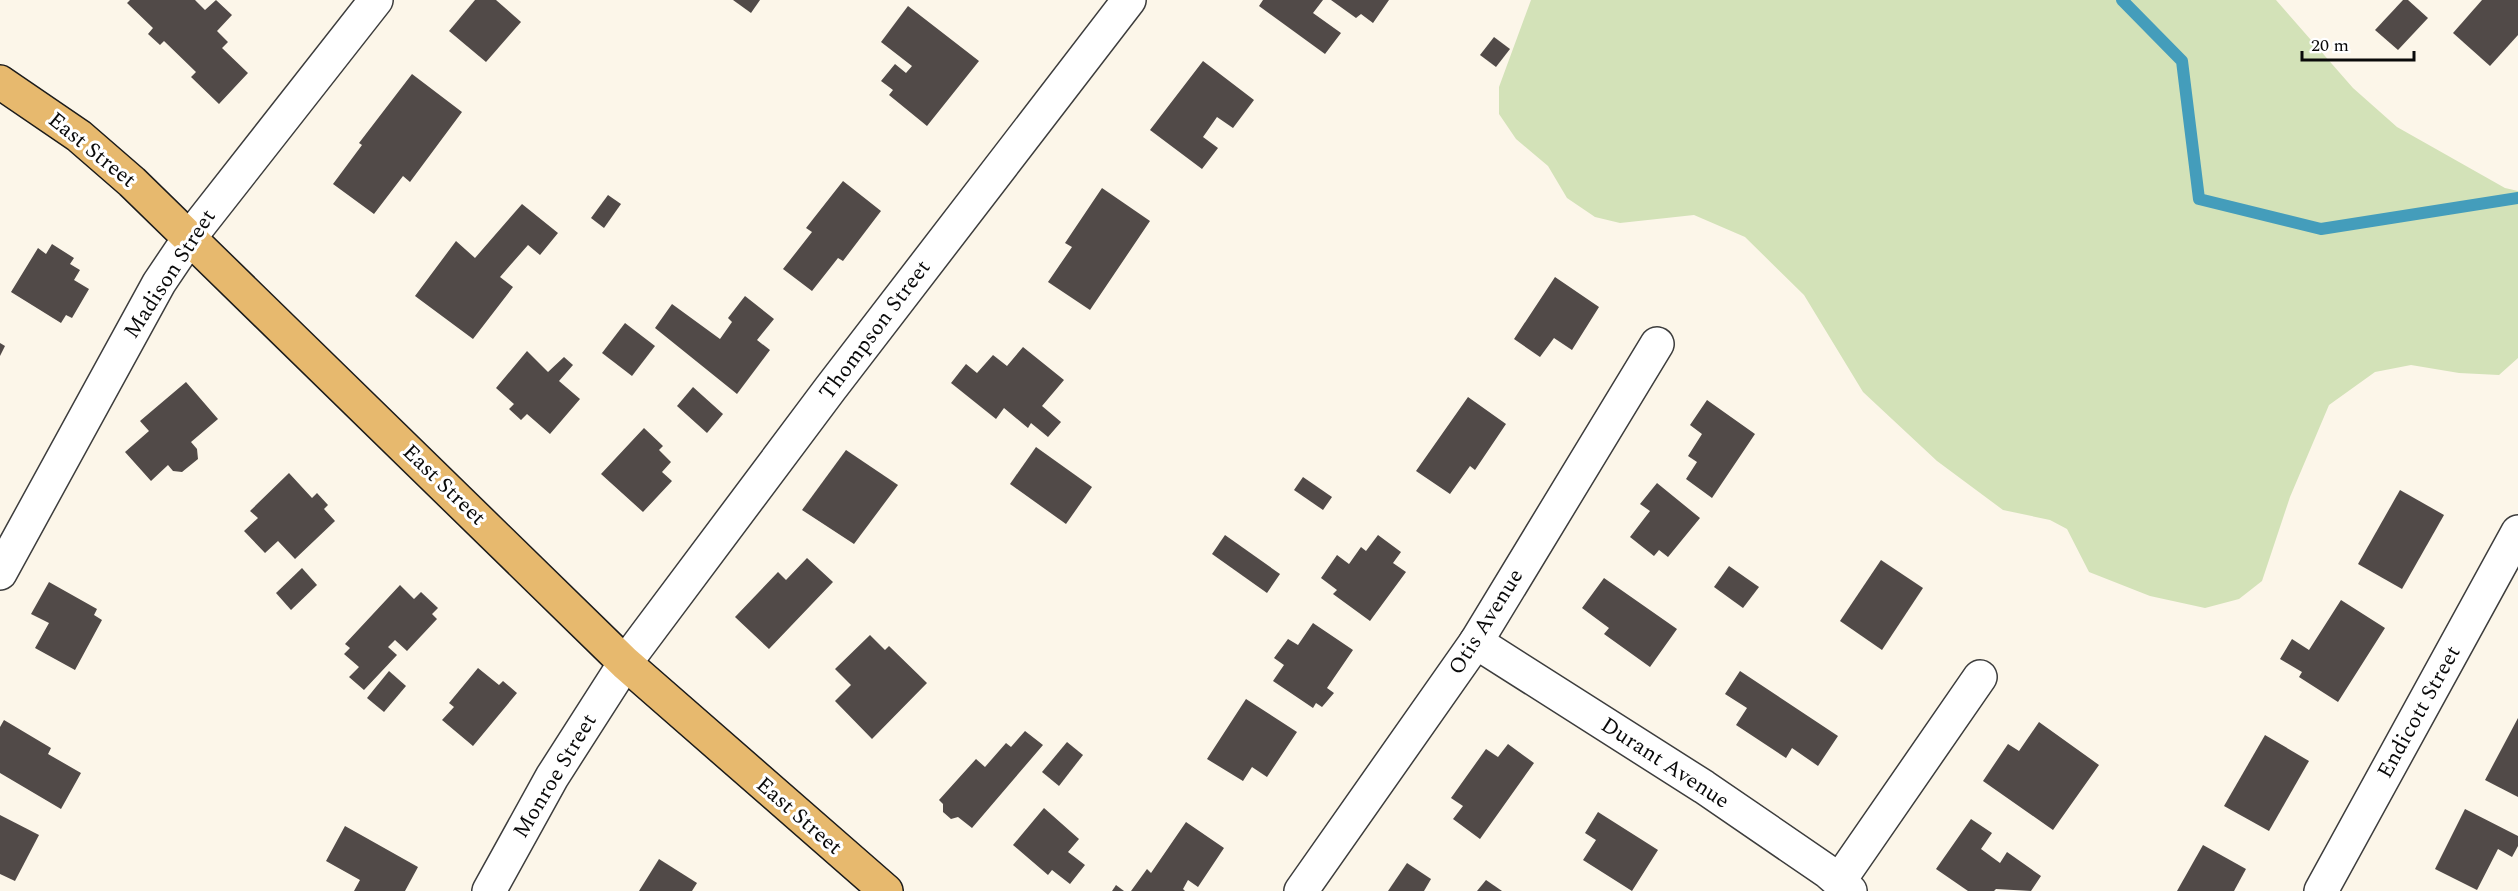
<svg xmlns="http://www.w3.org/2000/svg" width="2518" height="891" font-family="Spectral,serif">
<rect width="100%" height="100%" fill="#fcf6e9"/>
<path fill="#d3e2b8" d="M1531,0h745l77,88 44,39 108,61 13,3v167l-19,17 -40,-2 -48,-8 -36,7 -46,33 -39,92 -28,84 -23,18 -34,9 -55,-12 -61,-24 -22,-43 -17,-9 -47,-10 -66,-49 -74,-69 -59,-97 -59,-58 -51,-22 -74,8 -25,-6 -28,-19 -19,-32 -32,-27 -17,-25v-27z"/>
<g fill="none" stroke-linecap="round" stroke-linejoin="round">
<path stroke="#449dbb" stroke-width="12" d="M2122,0l60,61 17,138 122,30 197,-31"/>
</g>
<g fill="#514a48">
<path d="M130,0h65l10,10 11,-10 16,15 -15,16 11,11 -6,6 26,25 -29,31 -28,-27 5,-5 -32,-31 -4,4 -12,-11 5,-6 -26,-25z"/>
<path d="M475,0h21l25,22 -35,40 -37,-31z"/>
<path d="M733,0h27l-9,13z"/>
<path d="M1263,0h60l-10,13 28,20 -16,21 -66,-48z"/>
<path d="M1331,0h58l-16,23 -12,-9 -5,4z"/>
<path d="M2403,0h5l20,18 -30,32 -23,-20z"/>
<path d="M2482,0h36v35l-28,31 -37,-33z"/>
<path d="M908,6l71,55 -52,65 -38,-31 4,-5 -12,-9 14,-17 11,9 6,-7 -31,-24z"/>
<path d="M1494,37l16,12 -14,18 -16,-12z"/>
<path d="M1203,61l51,39 -21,28 -16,-11 -14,20 15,11 -16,21 -52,-39z"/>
<path d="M412,74l50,38 -52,70 -7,-6 -29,38 -41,-30 29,-39 -3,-2z"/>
<path d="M843,181l38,30 -38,50 -5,-3 -26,33 -29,-22 29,-37 -6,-4z"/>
<path d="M1102,188l48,33 -60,89 -42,-28 24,-35 -7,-4z"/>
<path d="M608,195l13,9 -17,24 -13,-10z"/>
<path d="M522,204l36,29 -18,22 -12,-10 -28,32 13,10 -40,52 -58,-43 41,-55 19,17z"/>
<path d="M52,244l22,14 -4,6 10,6 -6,10 15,9 -17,29 -6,-3 -5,8 -50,-31 27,-44 8,6z"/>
<path d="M1555,277l44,30 -27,43 -18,-12 -14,19 -26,-18z"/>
<path d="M745,296l29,23 -17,21 13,10 -33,44 -82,-66 17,-24 48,35 12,-17 -4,-4z"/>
<path d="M625,323l30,23 -23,30 -30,-23z"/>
<path d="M0,343l5,3 -5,10z"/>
<path d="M1023,347l41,33 -22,26 19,16 -13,15 -17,-14 -3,5 -24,-20 -8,11 -45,-36 15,-19 11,9 16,-18 14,11z"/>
<path d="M527,351l21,21 16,-15 9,8 -14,16 21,18 -30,35 -23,-20 -6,6 -12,-11 5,-5 -18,-16z"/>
<path d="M186,382l32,37 -27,23 6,7 1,10 -16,13 -9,-1 -5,-6 -17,16 -26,-29 24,-21 -9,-10z"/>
<path d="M693,387l30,27 -16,19 -30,-27z"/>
<path d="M1468,397l38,27 -31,46 -5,-4 -20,28 -34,-23z"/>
<path d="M1707,400l48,34 -43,64 -26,-19 11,-17 -9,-6 14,-22 -12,-9z"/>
<path d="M644,428l19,18 -4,4 12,12 -9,10 10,9 -29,31 -42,-38z"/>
<path d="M1036,447l56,40 -26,37 -56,-40z"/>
<path d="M846,450l52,35 -44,59 -52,-34z"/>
<path d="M289,473l23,25 5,-5 11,12 -4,4 11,12 -40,38 -17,-18 -13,12 -21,-22 14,-13 -8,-7z"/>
<path d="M1303,477l29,20 -9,13 -29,-20z"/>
<path d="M1657,483l43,35 -32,39 -9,-7 -5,6 -24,-19 20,-26 -10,-7z"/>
<path d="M2400,490l44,25 -42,74 -44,-25z"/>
<path d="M1225,535l55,39 -13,19 -55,-39z"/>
<path d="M1378,535l23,17 -8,11 13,9 -36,49 -37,-27 4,-4 -16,-12 16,-23 12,9 12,-17 5,4z"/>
<path d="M807,558l26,24 -64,67 -34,-32 43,-45 8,8z"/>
<path d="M1881,560l42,28 -41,62 -42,-29z"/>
<path d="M1729,566l30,21 -16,21 -29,-21z"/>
<path d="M302,568l15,17 -26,25 -15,-17z"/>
<path d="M1604,578l73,51 -27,38 -46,-33 5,-6 -27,-20z"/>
<path d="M49,582l48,27 -3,6 8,5 -27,50 -40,-22 14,-25 -18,-9z"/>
<path d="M400,585l14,14 7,-7 17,16 -6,6 5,5 -30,32 -12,-11 -7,7 9,8 -33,35 -15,-13 10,-10 -15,-13 6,-6 -5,-4z"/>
<path d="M2341,600l44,28 -47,74 -39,-25 3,-5 -22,-13 12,-20 17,11z"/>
<path d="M1313,623l40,27 -26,38 7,5 -12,14 -6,-4 -3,5 -40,-27 11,-16 -10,-7 14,-19 10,6z"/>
<path d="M870,635l15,15 4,-4 38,37 -55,56 -37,-38 16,-16 -16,-16z"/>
<path d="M478,668l21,17 4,-4 14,12 -44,53 -31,-26 12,-13 -5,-4z"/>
<path d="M389,671l17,15 -22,26 -17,-14z"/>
<path d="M1740,671l98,65 -20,30 -26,-18 -6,10 -50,-33 11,-17 -22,-14z"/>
<path d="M1246,699l51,33 -30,45 -15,-10 -9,14 -36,-22z"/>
<path d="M2518,718v79l-33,-17z"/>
<path d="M4,720l47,28 -3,6 33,19 -20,36 -61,-36v-46z"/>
<path d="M2039,722l60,43 -46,65 -70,-49 25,-37 11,7z"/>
<path d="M1025,731l18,14 -71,83 -14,-11 -7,2 -8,-7v-8l-4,-4 37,-41 9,8 21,-24 5,4z"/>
<path d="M2265,735l44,26 -40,70 -45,-25z"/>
<path d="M1067,742l16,13 -24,31 -17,-14z"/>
<path d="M1508,744l26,19 -54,76 -27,-20 10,-13 -12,-8 35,-49 12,8z"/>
<path d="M1044,808l35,31 -11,13 17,13 -15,19 -18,-14 -4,5 -35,-30z"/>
<path d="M2465,809l53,27v10l-6,11 -14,-8 -21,41 -42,-21z"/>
<path d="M1598,812l60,38 -26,41 -49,-31 13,-20 -11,-7z"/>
<path d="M0,815l39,20 -24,46 -15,-7z"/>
<path d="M1971,819l21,14 -11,16 19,14 7,-11 34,24 -10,15 -35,-2 -2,2h-26l-32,-22z"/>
<path d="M1186,822l38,26 -26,39 -10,-7 -5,9 2,2h-54l16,-22 4,4z"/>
<path d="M345,826l73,41 -13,24h-51l6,-11 -34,-19z"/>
<path d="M2203,845l43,24 -12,22h-57z"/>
<path d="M659,859l38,24 -5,8h-53z"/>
<path d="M1407,863l24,16 -7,12h-36z"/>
<path d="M1486,880l16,11h-25z"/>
<path d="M1116,885l8,6h-12z"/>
</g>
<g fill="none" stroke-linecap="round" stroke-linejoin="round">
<g stroke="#3d3d3d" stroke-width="36">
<g id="minor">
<path d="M0,573l159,-290 31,-46 186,-237"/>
<path d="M1476,642l228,145 124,85 22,19"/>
<path d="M1839,881l141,-204"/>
<path d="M489,891l63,-114 73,-114 205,-274 299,-389"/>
<path d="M1301,891l175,-249 181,-298"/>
<path d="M2321,891l197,-359"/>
</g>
</g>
<g stroke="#1b1b1b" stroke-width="36">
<path id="major" d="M0,82l79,54 53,46 493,481 261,228"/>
</g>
<use href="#minor" stroke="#fff" stroke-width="33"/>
<use href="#major" stroke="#e7b96e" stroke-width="33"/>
</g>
<g text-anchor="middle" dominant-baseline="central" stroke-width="6" stroke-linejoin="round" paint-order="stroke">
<g font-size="22" fill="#0a0a0a" stroke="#fff">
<text transform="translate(92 150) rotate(39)">East Street</text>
<text transform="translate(170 274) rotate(-57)">Madison Street</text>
<text transform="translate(875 330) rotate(-53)">Thompson Street</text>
<text transform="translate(444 485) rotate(44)">East Street</text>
<text transform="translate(1486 622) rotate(-58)">Otis Avenue</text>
<text transform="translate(2419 712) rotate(-61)">Endicott Street</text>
<text transform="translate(1665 763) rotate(33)">Durant Avenue</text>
<text transform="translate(555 776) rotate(-59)">Monroe Street</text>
<text transform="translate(799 816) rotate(41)">East Street</text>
</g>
</g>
<path d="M2302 51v9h112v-9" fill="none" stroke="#0a0a0a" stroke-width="3"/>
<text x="2311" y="51" font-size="18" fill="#0a0a0a" stroke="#ffffff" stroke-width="4.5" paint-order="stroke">20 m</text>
</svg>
